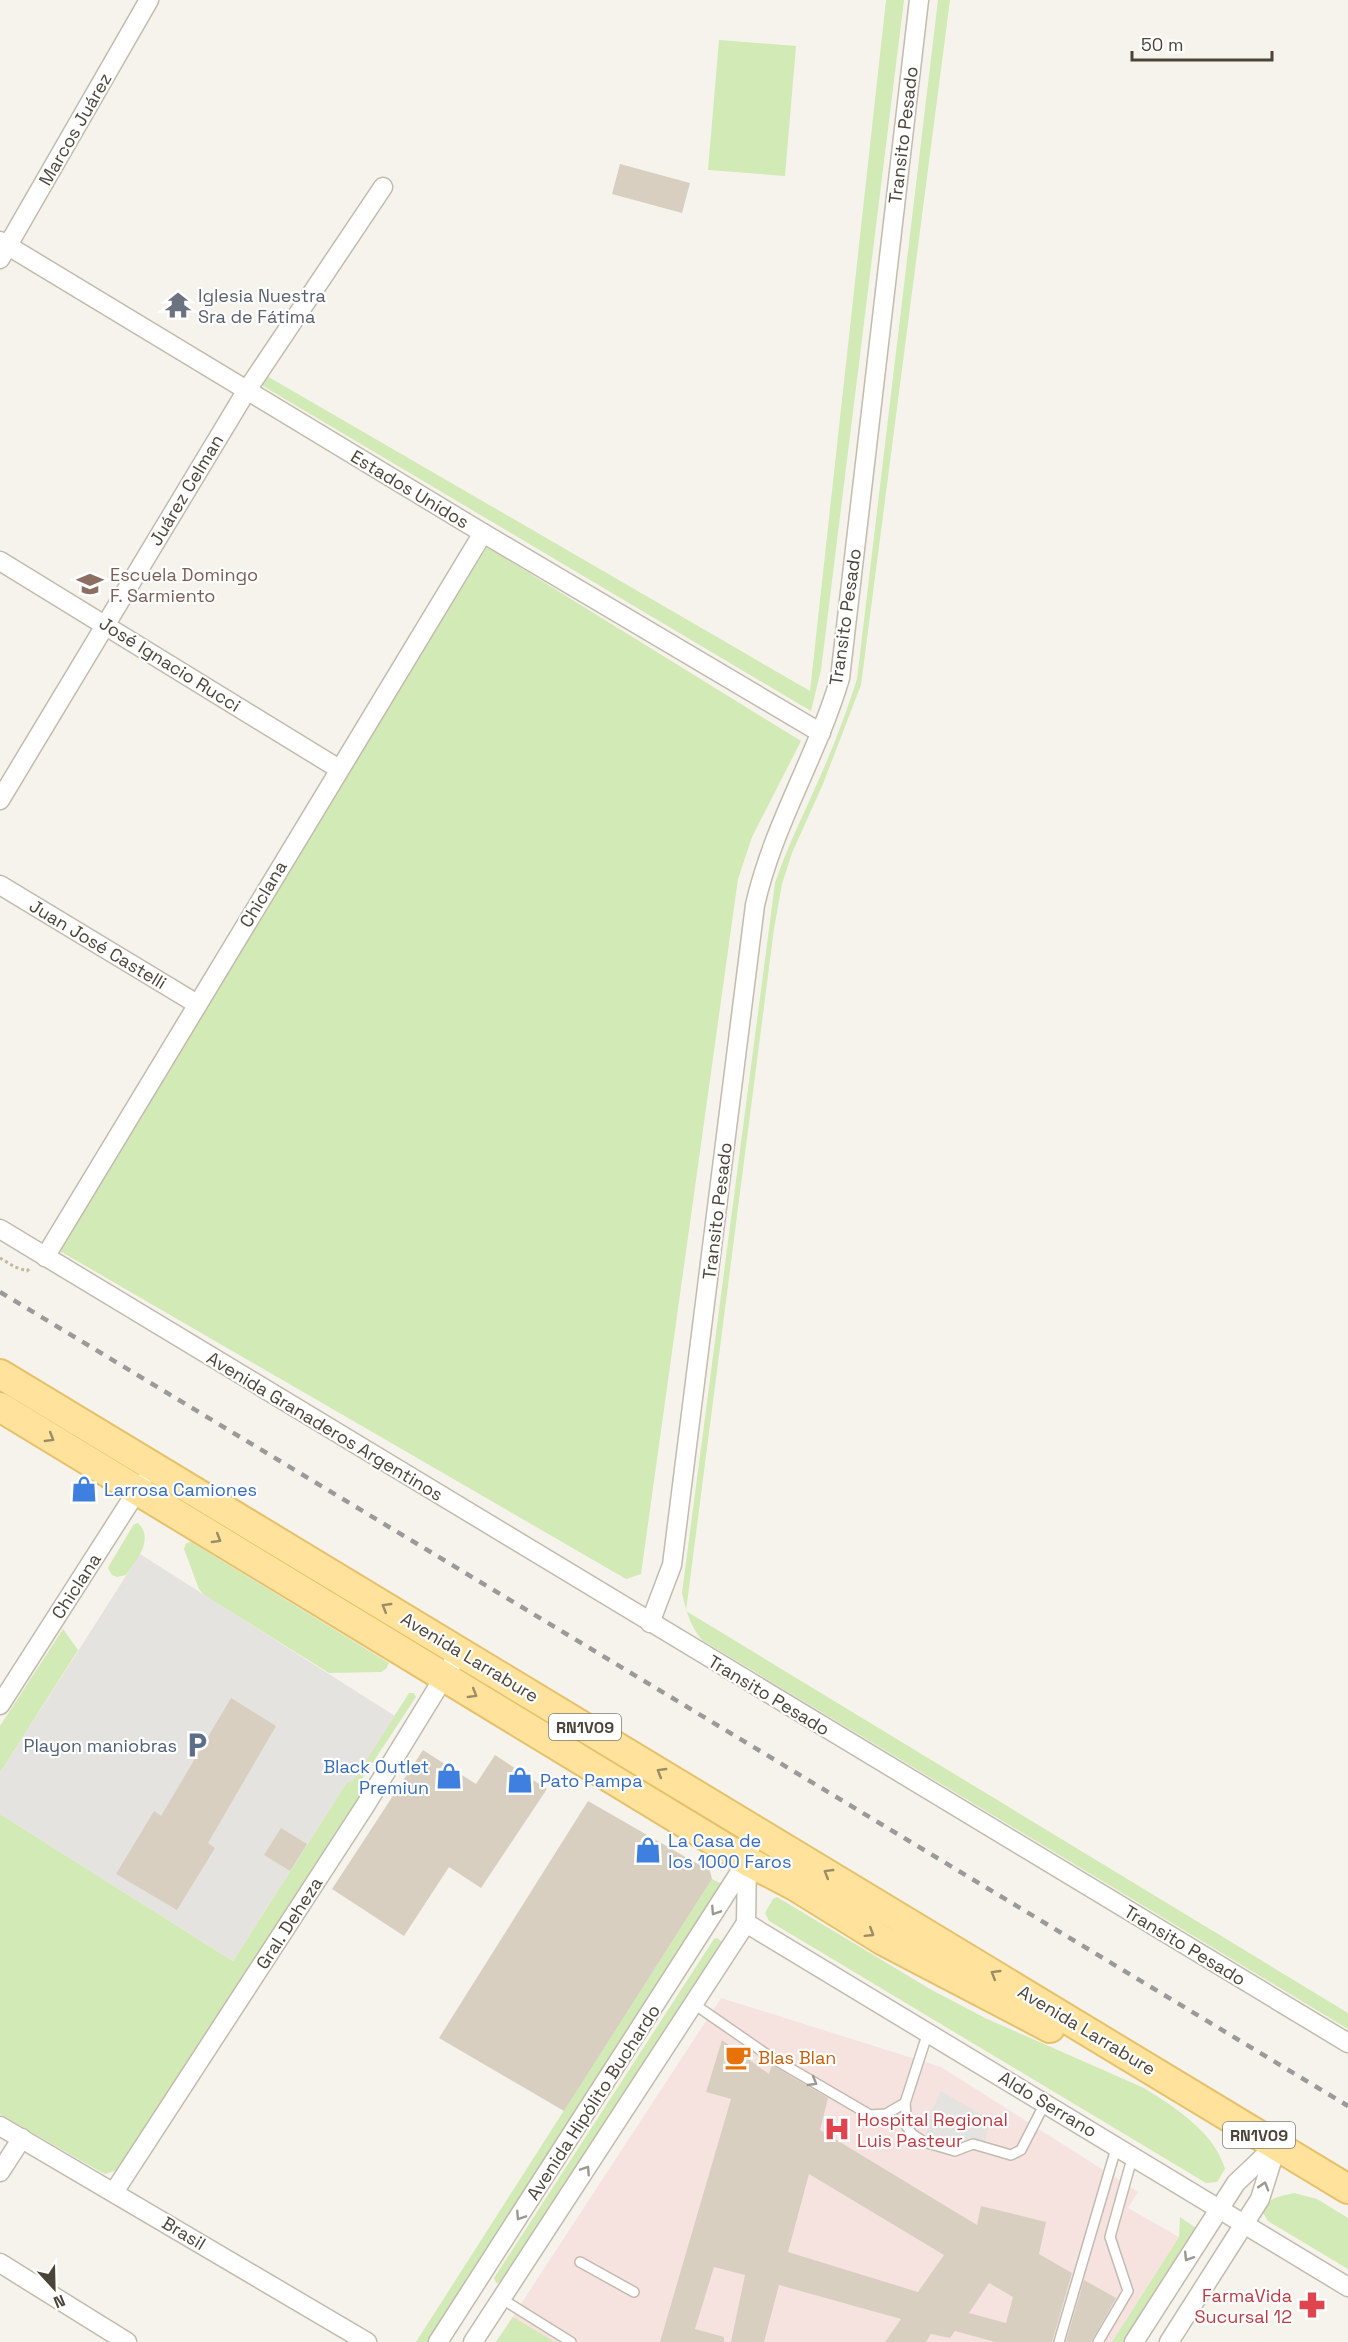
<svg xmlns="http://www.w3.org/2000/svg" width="1348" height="2342" font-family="'Space Grotesk',sans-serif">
<rect width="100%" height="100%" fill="#f6f3ec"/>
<path fill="#f6e3e0" d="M721,1998l220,69 197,125 -10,16 51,29 -67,105h-616z"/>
<g fill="#d2eab5">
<path d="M886,0h18l-83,670 -10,41 -548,-325 -3,-14 550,319z"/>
<path d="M938,0h12l-89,685 -38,99 -31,69 -10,31 -8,45 -88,682 662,402v16l-646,-389c-12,-14 -16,-29 -20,-47l93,-710c12,-36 29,-69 44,-104 15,-33 27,-66 38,-100z"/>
<path d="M719,40l77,6 -11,130 -77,-6z"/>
<path d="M487,547l314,194 -49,96 -14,42 -97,695 -15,5 -568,-329z"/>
<path d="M138,1523c17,16 -2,38 -12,52l-9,2 -5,-2 -4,-7 2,-4 24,-40z"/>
<path d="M191,1542l198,121 -3,6 -5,3 -52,1 -125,-78 -5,-6 -15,-40 2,-6z"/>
<path d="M63,1629l15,21 -78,123v-47z"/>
<path d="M477,1674l262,158 -3,5 -262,-158z"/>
<path d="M409,1693h5l2,4 -58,88 3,9 -244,376 -12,4 -6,-3 -99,-57v-300l233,147 114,-179 6,-2z"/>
<path d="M712,1879l10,5 -293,458h-13z"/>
<path d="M777,1897l153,92 55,29 159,70c31,19 71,45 81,81l-8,13 -11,1 -437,-262 -4,-8 8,-14z"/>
<path d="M717,1938l4,3v3l-219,338 -6,1 -2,-5 220,-339z"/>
<path d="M1294,2193l23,6 31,19v51l-80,-48 -5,-8c2,-15 18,-17 31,-20z"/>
<path d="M1180,2217l16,11 -72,114h-12l67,-105z"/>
<path d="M513,2317l42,25h-59z"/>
</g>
<g fill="#e5e3e0">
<path d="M140,1554l255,162 -42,65 -6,1 -114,179 -233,-147v-41z"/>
<path d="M941,2091l50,29 -8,27 -28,4 -31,-9 7,-30z"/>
</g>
<g fill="#d8cfc1" fill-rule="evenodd">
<path d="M620,164l70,19 -8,30 -70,-19z"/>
<path d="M231,1698l45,28 -68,117 7,5 -38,62 -61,-36 38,-63 7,5z"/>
<path d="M423,1750l53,34 19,-29 52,34 -66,99 -32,-21 -45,69 -72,-47z"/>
<path d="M588,1801l122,70 2,8 -148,232 -125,-73z"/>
<path d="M281,1828l26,16 -17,27 -26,-16z"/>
<path d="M722,2040l47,34 3,-9 56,33 -8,32 157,95 4,-19 65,16 -7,32 33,19 -20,69h-57l-40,-11 -5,7 -19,-4 -5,8h-41l16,-23 -122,-34 -15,57h-33l14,-67 -31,-8 -19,62 29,8v5h-64l71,-243 -25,-7zM809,2174l135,81 -26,37 -130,-40zM989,2283l24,14 -7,26 -37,-10z"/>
<path d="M1084,2280l32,18 -25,44h-25z"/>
</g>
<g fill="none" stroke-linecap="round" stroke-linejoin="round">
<g stroke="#c2bbae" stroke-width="12">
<g id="lane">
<path d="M694,2004l75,52 101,59 16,-1 19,-11"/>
<path d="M928,2032l-23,71 2,24 5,7 12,8 31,9 18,-7 38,11 10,-5 24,-47"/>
<path d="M580,2262l54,30"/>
<path d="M502,2299l69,43"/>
<path d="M1059,2342l58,-197"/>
<path d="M1098,2342l30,-51 -18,-54 23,-82"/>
</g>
</g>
<g stroke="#c2bbae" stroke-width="21">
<g id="street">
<path d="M0,241l483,292 338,200"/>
<path d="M0,259l149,-259"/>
<path d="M0,561l339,208"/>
<path d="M0,800l247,-410 136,-203"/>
<path d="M0,885l197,119"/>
<path d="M0,1229l1348,814"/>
<path d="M45,1257l438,-724"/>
<path d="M650,1623l22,-58 83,-660c18,-80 62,-149 85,-227l79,-678"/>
<path d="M0,1705l142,-222"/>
<path d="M746,1923l602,364"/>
<path d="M746,1923l1,-62 8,-31"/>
<path d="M0,2126l367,216"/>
<path d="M0,2172l22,-34"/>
<path d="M114,2192l251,-386 95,-155"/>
<path d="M0,2263l127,79"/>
<path d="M438,2342l309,-481"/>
<path d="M473,2342l273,-419"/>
<path d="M1134,2342l102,-159 40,-38"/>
<path d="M1169,2342l91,-143 16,-51"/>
</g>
</g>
<g stroke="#e6c16a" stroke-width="32">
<g id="primary">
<path d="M0,1374l1348,815"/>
<path d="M0,1407l747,454 48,25 87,54 168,88"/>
</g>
</g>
<path stroke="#c4b79f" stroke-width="3" stroke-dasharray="3 3" stroke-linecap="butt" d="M0,1258l15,9 12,4 3,-3"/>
<use href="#lane" stroke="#fff" stroke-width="9"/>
<use href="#street" stroke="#fff" stroke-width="18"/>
<use href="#primary" stroke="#ffe39c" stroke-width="28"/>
<path stroke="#9a9a9a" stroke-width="4.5" stroke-dasharray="8 8" stroke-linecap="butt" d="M0,1292l1348,814"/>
</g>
<defs><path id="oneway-chevron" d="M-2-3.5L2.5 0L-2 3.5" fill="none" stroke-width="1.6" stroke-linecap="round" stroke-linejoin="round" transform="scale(1.5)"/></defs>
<g stroke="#9c8c66">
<use href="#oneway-chevron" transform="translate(50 1438) rotate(31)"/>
<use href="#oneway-chevron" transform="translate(217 1539) rotate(31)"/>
<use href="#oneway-chevron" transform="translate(386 1607) rotate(-149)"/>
<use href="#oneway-chevron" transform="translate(473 1694) rotate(31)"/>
<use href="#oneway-chevron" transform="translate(661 1772) rotate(-149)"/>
<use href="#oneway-chevron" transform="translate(828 1873) rotate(-149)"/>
<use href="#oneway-chevron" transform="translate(870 1933) rotate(32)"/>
<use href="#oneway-chevron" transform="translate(995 1974) rotate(-149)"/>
</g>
<g stroke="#9c9892">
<use href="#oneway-chevron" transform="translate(715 1911) rotate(123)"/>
<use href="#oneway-chevron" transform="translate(813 2082) rotate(30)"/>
<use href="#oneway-chevron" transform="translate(586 2170) rotate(-57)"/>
<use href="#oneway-chevron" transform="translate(1264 2186) rotate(-73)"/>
<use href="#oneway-chevron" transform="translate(520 2216) rotate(123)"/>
<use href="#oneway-chevron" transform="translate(1188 2257) rotate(122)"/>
</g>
<defs>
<g id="temple-bare" transform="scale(2.07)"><path d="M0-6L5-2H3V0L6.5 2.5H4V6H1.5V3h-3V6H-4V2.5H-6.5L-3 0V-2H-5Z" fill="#6b7280" stroke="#fff" stroke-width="2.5" paint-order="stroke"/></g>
<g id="school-bare" transform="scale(2.07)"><path d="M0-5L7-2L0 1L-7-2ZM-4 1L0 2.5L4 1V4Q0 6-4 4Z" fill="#8d6e63" stroke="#fff" stroke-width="2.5" paint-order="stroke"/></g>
<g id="shop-bare" transform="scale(2.07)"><path d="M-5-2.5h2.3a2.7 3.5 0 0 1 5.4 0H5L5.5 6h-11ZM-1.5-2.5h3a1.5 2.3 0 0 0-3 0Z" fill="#3f7fe0" stroke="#fff" stroke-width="2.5" paint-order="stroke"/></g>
<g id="parking-bare" transform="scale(2.07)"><path d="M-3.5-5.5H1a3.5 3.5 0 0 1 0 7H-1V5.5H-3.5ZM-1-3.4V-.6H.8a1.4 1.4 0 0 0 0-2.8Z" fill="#5c6f8a" stroke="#fff" stroke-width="2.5" paint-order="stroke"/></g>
<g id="cafe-bare" transform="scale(2.07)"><path d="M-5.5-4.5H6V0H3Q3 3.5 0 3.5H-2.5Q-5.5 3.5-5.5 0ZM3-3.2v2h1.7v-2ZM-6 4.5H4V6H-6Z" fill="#e8710a" stroke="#fff" stroke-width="2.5" paint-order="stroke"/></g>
<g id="hospital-bare" transform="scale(2.07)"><path d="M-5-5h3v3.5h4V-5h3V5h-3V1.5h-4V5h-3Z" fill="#e0444e" stroke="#fff" stroke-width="2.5" paint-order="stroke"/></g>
<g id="pharmacy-bare" transform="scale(2.07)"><path d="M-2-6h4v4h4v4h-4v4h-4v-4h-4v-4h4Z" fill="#e0444e" stroke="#fff" stroke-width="2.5" paint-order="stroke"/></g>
</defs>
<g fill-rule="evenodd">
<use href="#temple-bare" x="178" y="305"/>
<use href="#school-bare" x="90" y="584"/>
<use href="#shop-bare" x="84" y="1489"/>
<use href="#parking-bare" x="197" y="1745"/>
<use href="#shop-bare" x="449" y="1776"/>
<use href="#shop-bare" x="520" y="1780"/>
<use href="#shop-bare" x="648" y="1850"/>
<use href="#cafe-bare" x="738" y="2057"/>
<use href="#hospital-bare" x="837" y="2129"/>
<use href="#pharmacy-bare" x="1312" y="2305"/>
</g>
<g text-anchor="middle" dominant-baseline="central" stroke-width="4.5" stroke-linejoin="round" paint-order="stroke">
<g fill="#fff" stroke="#817c74" stroke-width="1.5">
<rect x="549" y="1714" width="72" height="26" rx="4.5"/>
<rect x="1223" y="2122" width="72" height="26" rx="4.5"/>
</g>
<g font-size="16" font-weight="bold" fill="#4b4439">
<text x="585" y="1727">RN1V09</text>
<text x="1259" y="2135">RN1V09</text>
</g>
<g font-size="18" fill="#4b4439" stroke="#fff">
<text transform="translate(75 129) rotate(-60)">Marcos Juárez</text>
<text transform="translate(903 135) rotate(-83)">Transito Pesado</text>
<text transform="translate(410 489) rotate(31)">Estados Unidos</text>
<text transform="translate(186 490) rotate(-59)">Juárez Celman</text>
<text transform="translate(845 617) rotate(-82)">Transito Pesado</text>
<text transform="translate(170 664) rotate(32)">José Ignacio Rucci</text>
<text transform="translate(263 894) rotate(-59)">Chiclana</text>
<text transform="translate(98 944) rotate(31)">Juan José Castelli</text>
<text transform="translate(717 1211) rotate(-83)">Transito Pesado</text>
<text transform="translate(325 1426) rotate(31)">Avenida Granaderos Argentinos</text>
<text transform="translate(76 1586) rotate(-57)">Chiclana</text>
<text transform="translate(470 1657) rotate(31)">Avenida Larrabure</text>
<text transform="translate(769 1695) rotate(31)">Transito Pesado</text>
<text transform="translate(289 1923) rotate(-57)">Gral. Deheza</text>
<text transform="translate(1185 1945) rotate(31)">Transito Pesado</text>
<text transform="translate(1087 2030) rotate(31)">Avenida Larrabure</text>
<text transform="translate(593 2102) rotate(-57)">Avenida Hipólito Buchardo</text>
<text transform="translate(1048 2104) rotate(31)">Aldo Serrano</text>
<text transform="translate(184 2233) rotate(31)">Brasil</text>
</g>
<g font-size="18" fill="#5b616d" stroke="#fff" text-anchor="start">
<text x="198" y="295">Iglesia Nuestra<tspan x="198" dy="21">Sra de Fátima</tspan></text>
</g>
<g font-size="18" fill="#785e54" stroke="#fff" text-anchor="start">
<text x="110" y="574">Escuela Domingo<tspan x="110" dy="21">F. Sarmiento</tspan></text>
</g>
<g font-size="18" fill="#366cbe" stroke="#fff" text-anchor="start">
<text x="104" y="1489">Larrosa Camiones</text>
<text x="429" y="1766" text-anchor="end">Black Outlet<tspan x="429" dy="21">Premiun</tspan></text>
<text x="540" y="1780">Pato Pampa</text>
<text x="668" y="1840">La Casa de<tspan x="668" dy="21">los 1000 Faros</tspan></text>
</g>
<g font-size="18" fill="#4e5e75" stroke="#fff" text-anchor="end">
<text x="177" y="1745">Playon maniobras</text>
</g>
<g font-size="18" fill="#c56008" stroke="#fff" text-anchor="start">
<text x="758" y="2057">Blas Blan</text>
</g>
<g font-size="18" fill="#be3a42" stroke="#fff" text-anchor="start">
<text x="857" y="2119">Hospital Regional<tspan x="857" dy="21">Luis Pasteur</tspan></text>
<text x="1292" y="2295" text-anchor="end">FarmaVida<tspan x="1292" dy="21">Sucursal 12</tspan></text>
</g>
</g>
<g transform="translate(54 2288) rotate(158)" stroke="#ffffff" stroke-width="4.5" paint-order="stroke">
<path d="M0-4.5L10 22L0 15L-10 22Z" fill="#4b4439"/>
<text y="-9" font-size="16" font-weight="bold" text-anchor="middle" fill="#4b4439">N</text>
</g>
<path d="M1132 51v9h140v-9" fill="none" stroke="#4b4439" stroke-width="3"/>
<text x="1141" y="51" font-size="18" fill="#4b4439" stroke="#ffffff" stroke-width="4.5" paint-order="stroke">50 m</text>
</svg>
